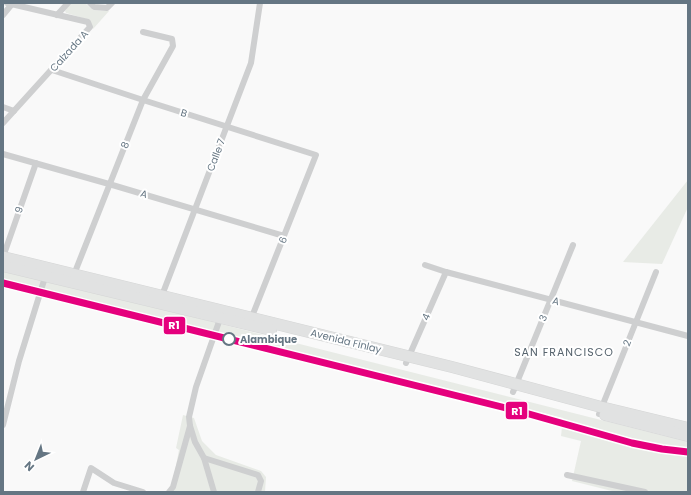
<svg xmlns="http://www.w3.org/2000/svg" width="691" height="495" font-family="Poppins,sans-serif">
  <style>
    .green { fill: #e8ebe6 }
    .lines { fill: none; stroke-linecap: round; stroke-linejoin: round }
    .trunk-casing { stroke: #d5d6d6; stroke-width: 12 }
    .minor { stroke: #cecfd0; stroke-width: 6 }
    .trunk { stroke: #e1e2e2; stroke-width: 11 }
    .rail-1-casing { stroke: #fff; stroke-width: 10 }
    .rail-1 { stroke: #e5007d; stroke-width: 7 }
    .stop-dot { fill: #fff; stroke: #657683; stroke-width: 2 }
    .labels { text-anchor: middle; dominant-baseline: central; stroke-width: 4; stroke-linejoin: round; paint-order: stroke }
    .street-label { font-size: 10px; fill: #657683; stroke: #fff }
    .stop-label { font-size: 10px; font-weight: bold; fill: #657683; stroke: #fff; text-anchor: start }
    .neighbourhood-label { font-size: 11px; letter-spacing: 1px; fill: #57646e; stroke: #fff }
    .line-badge { stroke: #fff; stroke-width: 1.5 }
    .badge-label { font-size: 11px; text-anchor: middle; font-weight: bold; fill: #fff }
  </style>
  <rect width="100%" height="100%" fill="#f9f9f9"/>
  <g class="green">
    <polygon points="71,3 85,3 93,10 109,11 93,29 90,20 66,13 65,11"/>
    <polygon points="688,180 688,207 662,264 623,262"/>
    <polygon points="3,271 181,314 688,442 688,492 616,492 572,481 581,441 561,436 563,418 3,279"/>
    <polygon points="183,415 194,418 202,441 216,455 261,471 266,477 265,492 171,492 179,450 176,448"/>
  </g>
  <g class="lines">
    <defs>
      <g id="trunk">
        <polyline points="3,257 452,367 601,407 688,428"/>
        <polyline points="3,266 271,330"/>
        <polyline points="605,415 688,436"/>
      </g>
    </defs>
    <use href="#trunk" class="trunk-casing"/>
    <g class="minor">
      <polyline points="90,3 94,7 107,8 112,3"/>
      <polyline points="3,15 12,4"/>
      <polyline points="57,15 68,3"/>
      <polyline points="52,70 143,100 316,155 251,319"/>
      <polyline points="3,107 14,111"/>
      <polyline points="3,123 90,27 88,22 7,3"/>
      <polyline points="3,154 109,184 284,236"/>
      <polyline points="3,257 36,163"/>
      <polyline points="425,265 446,272 688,336"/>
      <polyline points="73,277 143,100 173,46 172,39 143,32"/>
      <polyline points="161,298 251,63 260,3"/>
      <polyline points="406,363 446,272"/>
      <polyline points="513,392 573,245"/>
      <polyline points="599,414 656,272"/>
      <polyline points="3,425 19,361 46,274"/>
      <polyline points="204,458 258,475 261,481 258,492"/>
      <polyline points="567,475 645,492"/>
      <polyline points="83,492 91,468 114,483 143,492"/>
      <polyline points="169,492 173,487 190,426"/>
      <polyline points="214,492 204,458 195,442 190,426 189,417 196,387 221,316"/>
    </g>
    <use href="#trunk" class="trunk"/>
    <defs>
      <polyline id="rail-1" points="3,283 522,412 632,443 662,449 688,452"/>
    </defs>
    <use href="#rail-1" class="rail-1-casing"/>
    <use href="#rail-1" class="rail-1"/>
  </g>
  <circle class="stop-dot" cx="229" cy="339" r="6"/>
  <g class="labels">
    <g class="street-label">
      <text transform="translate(69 51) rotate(-48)">Calzada A</text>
      <text transform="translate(184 113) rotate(17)">B</text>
      <text transform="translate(125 145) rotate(-68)">8</text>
      <text transform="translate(216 155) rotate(-69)">Calle 7</text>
      <text transform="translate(144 194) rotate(17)">A</text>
      <text transform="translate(19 210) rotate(-71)">9</text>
      <text transform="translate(283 240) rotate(-68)">6</text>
      <text transform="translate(556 301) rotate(15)">A</text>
      <text transform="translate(426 317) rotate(-67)">4</text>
      <text transform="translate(543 318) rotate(-68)">3</text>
      <text transform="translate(346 341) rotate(14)">Avenida Finlay</text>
      <text transform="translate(627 343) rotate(-68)">2</text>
    </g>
    <g class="stop-label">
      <text x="240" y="339">Alambique</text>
    </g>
    <g class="neighbourhood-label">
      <text x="564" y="352">SAN FRANCISCO</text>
    </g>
  </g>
  <g class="line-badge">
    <rect x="163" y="316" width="23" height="19" rx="4" fill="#e5007d"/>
    <rect x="505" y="401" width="23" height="19" rx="4" fill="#e5007d"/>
  </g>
  <g class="badge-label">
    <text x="174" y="329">R1</text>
    <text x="517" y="415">R1</text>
  </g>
  <rect width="691" height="495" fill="none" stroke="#657683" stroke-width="8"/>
  <g transform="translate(36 459) rotate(223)" stroke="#ffffff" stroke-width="3" paint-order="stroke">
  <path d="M0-3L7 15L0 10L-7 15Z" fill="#657683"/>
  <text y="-6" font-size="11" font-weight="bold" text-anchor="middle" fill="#657683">N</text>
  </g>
</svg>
